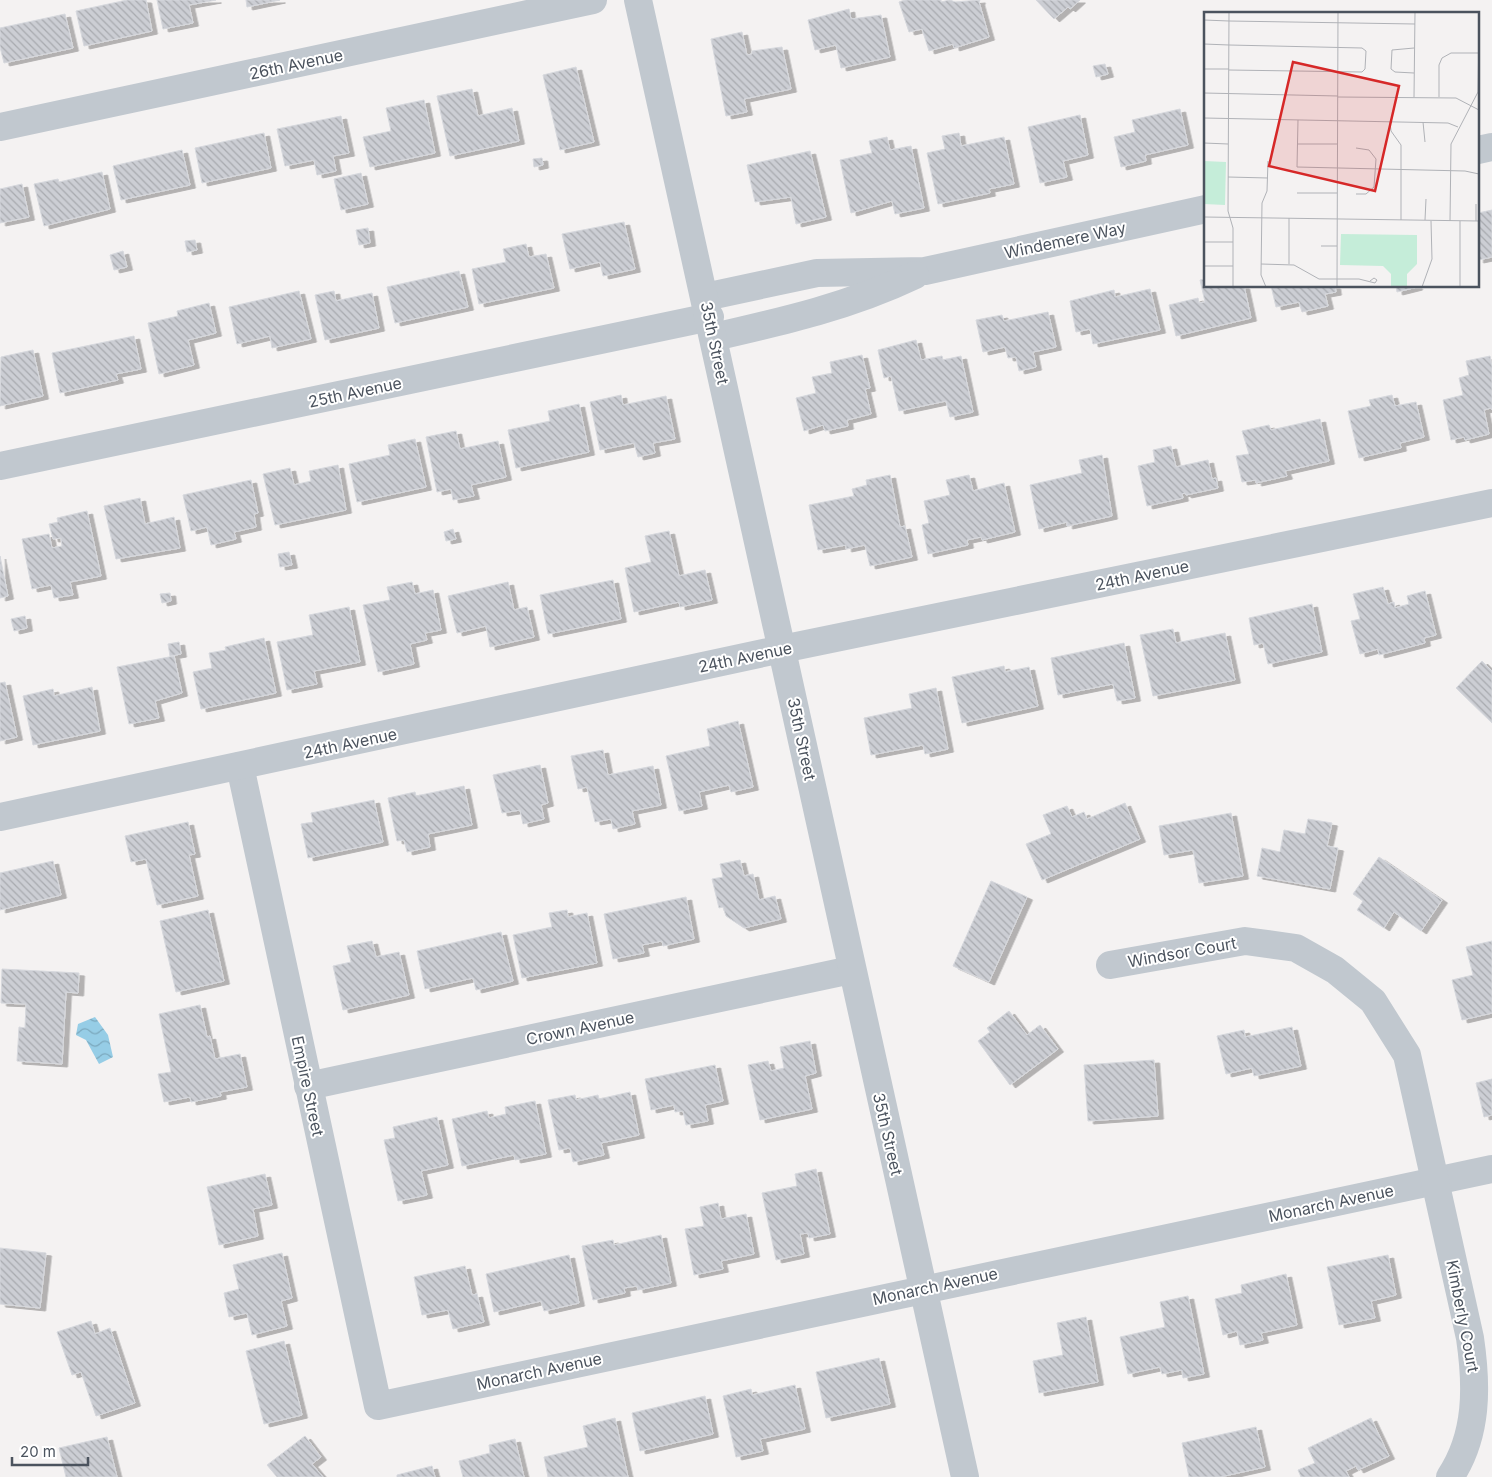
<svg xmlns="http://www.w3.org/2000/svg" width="1492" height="1477" font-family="Inter,sans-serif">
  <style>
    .water { fill: url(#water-waves) }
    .building { fill: url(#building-back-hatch); stroke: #d6d8dd; filter: url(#shadow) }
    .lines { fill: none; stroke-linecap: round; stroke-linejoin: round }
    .minor { stroke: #c1c8cf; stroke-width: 28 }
    .tertiary { stroke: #c1c8cf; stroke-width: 28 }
    .labels { text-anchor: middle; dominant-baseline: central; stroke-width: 4; stroke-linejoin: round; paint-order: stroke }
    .street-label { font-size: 16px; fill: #4b535e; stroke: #fff }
    .inset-road { fill: none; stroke: #b0b2b7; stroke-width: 1 }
    .view { fill: #d62828; fill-opacity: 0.15; stroke: #d62828; stroke-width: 2.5 }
    .inset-edge { fill: none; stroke: #4b535e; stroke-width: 2.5 }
  </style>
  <defs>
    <pattern id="water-waves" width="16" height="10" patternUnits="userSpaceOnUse" patternTransform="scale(1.25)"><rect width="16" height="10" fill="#96cde6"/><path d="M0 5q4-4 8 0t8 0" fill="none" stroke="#7ca9be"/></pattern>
    <pattern id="building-back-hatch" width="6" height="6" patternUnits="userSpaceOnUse" patternTransform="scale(1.25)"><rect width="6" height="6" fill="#ccced4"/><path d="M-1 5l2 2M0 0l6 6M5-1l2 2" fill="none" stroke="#a8aaaf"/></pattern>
    <filter id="shadow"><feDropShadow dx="5.5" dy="3" stdDeviation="0" flood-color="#0004"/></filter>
  </defs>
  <rect width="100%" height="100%" fill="#f4f2f2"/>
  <polygon class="water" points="95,1017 108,1035 113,1057 99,1064 86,1040 76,1035 78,1024"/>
  <g class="building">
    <polygon points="127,0 146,0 152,31 84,46 76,11"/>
    <polygon points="157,0 216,0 189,5 193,23 163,29"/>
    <polygon points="246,0 280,0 247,7"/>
    <polygon points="905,0 941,0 941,2 950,0 955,2 980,0 979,2 989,37 954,48 953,44 929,51 922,29 909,32 899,2"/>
    <polygon points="1036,0 1080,0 1070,9 1068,7 1054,19"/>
    <polygon points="849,9 851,19 881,15 890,57 841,68 836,45 815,50 808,20"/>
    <polygon points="65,14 73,48 4,63 0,47 0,28"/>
    <polygon points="742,32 747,55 752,54 752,51 782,47 791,89 744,99 747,112 726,116 711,39"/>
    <polygon points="1105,64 1108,74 1096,77 1093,66"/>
    <polygon points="576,67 594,142 560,150 543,75"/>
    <polygon points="472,89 478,116 512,108 519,141 450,156 437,96"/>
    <polygon points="424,100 435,153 370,167 363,137 391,131 386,108"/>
    <polygon points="1180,109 1188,145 1145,155 1146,161 1121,167 1114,137 1135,132 1132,120"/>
    <polygon points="1080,115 1088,155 1063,161 1067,177 1040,183 1028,127"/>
    <polygon points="341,116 349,153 333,156 336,171 317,175 314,160 285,166 277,129"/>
    <polygon points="264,133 271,168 202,183 195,148"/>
    <polygon points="959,133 961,146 1004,137 1014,184 989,189 990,193 938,204 927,153 945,149 942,136"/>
    <polygon points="887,137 890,150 911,146 924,208 895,214 892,201 851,213 840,160 872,153 869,141"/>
    <polygon points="182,150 190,185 121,200 113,166"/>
    <polygon points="810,151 826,217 796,224 791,197 755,202 747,165"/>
    <polygon points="542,158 543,165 534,167 533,159"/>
    <polygon points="102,172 110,209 44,226 34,184 58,179 59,182"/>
    <polygon points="361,173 368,204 341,210 334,179"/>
    <polygon points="22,184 29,217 0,223 0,189"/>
    <polygon points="1492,210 1492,257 1478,260 1478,213"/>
    <polygon points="624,222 635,269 603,276 600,262 570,269 562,234"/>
    <polygon points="368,228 370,243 359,245 356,230"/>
    <polygon points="195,240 197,250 187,252 185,241"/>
    <polygon points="526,244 529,257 546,254 554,288 479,304 472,269 506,262 503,249"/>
    <polygon points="123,251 127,267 114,270 110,255"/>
    <polygon points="459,271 468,307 395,323 387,287"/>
    <polygon points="1206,279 1206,286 1244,286 1251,318 1176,336 1169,305 1198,298 1199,303 1205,302 1200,280"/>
    <polygon points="1271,286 1335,286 1336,292 1325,294 1328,306 1302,312 1299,302 1276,307"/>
    <polygon points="1396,286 1417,286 1417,287 1397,292"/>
    <polygon points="1150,289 1160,330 1093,344 1090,329 1076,332 1070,301 1114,290 1115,297"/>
    <polygon points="299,291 311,339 272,348 270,336 237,344 229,307"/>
    <polygon points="334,291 336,301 372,293 379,328 325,340 315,295"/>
    <polygon points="209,303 216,333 188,340 194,365 159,374 148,323 178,316 177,311"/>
    <polygon points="1048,312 1056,347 1033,352 1036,367 1019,371 1016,357 1008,358 1005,347 983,352 976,320 1002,315 1004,321"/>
    <polygon points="134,336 141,369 116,374 118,380 60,393 52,353"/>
    <polygon points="916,340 921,360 942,356 943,360 961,356 973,412 950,417 946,401 899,411 891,376 884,378 878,350"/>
    <polygon points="33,350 43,396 0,406 1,357"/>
    <polygon points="862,355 870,388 865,389 871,414 847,420 848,426 825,431 823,425 804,431 796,398 816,393 812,377 832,373 830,362"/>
    <polygon points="1490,356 1492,366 1492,410 1491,408 1484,410 1489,434 1465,440 1464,437 1451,440 1443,400 1463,395 1459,378 1469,375 1466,361"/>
    <polygon points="621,395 623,405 666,396 675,439 653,443 655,453 638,457 634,443 600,450 590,402"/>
    <polygon points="1392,395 1395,406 1416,402 1424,437 1400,443 1401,448 1359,458 1348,411 1371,406 1369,400"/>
    <polygon points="579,404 589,452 516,468 508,430 550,421 548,411"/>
    <polygon points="1320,419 1329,461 1285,471 1287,476 1256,483 1256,480 1242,482 1236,456 1249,454 1242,431 1269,425 1271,430"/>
    <polygon points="456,431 460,449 498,441 506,477 471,485 474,496 453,500 451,489 437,492 426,437"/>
    <polygon points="415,439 426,487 357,502 349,464 390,455 388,445"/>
    <polygon points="1171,446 1176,467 1208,460 1212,479 1216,478 1218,488 1186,495 1185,493 1182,494 1183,498 1147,506 1138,466 1155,462 1153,450"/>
    <polygon points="1102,455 1112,516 1067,526 1067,522 1039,529 1030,485 1082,473 1079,460"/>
    <polygon points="338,465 346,510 275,525 263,474 290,468 294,485 311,481 309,471"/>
    <polygon points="890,475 900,527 905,526 912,557 870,566 865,545 846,549 846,545 818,550 809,505 854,496 852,489 867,485 866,480"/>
    <polygon points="969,475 973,491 1004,483 1015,532 982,540 981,537 967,540 968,545 928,554 922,525 929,523 924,501 950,495 946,480"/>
    <polygon points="251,480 258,513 254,514 256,527 234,532 236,539 211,545 207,527 191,531 183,495"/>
    <polygon points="140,498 145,524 174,517 180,548 116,559 104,506"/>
    <polygon points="87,511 101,576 70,582 73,595 54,598 51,585 32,589 22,539 49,534 52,548 62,546 61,538 53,539 49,524 58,522 57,518"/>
    <polygon points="453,529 456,539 446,541 444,532"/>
    <polygon points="669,531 679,576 705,570 712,600 680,607 679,602 634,612 625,568 651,562 645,536"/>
    <polygon points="289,552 292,565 280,567 278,554"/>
    <polygon points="0,556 8,596 0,598"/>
    <polygon points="613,580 621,619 548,634 540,595"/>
    <polygon points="412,582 415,594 433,590 441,630 425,633 427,640 410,644 414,664 378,672 363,605 390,600 387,587"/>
    <polygon points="508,582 514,610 527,607 534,637 490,647 486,626 457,633 448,596"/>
    <polygon points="1383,587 1388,604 1394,602 1395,608 1409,604 1407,596 1425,591 1436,635 1424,638 1425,643 1379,655 1378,649 1360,654 1351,621 1360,619 1353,594"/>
    <polygon points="170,593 171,601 162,603 160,594"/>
    <polygon points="1312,604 1322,652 1268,664 1263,643 1254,645 1249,618"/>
    <polygon points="349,607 360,662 314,671 317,684 287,690 277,642 313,635 309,615"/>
    <polygon points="25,616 27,628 14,631 11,619"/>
    <polygon points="1173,629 1176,643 1225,633 1235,680 1153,696 1140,635"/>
    <polygon points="264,638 276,693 201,709 193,672 212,668 209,653 226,650 225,647"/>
    <polygon points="179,642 181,654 170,656 168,644"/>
    <polygon points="1124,643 1135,698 1117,701 1113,684 1058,695 1051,658"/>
    <polygon points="174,656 182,693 155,701 159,718 129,724 117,667"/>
    <polygon points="1482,661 1492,671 1492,723 1456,688"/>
    <polygon points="1004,666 1005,672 1029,667 1038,706 962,723 952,677"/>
    <polygon points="5,682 17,737 0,741 0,683"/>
    <polygon points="92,687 100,731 33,745 23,696 53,689 54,696"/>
    <polygon points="936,688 948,749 925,754 923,745 871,755 864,718 912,708 909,694"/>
    <polygon points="738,721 753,787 731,792 729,785 699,792 702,806 679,811 666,756 710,746 707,729"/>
    <polygon points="603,750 608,775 653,766 661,805 632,811 635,824 613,829 611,819 595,822 587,787 578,789 571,756"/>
    <polygon points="540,765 548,803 541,805 544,819 523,824 520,810 502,813 493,775"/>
    <polygon points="464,786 472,825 428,834 430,847 407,852 404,840 397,841 388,798 415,792 416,796"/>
    <polygon points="374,800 383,842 308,858 301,824 313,822 311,813"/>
    <polygon points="1125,803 1140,839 1042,880 1026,844 1051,834 1043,815 1067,806 1072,817 1084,812 1087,819"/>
    <polygon points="1231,813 1243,876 1199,883 1193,850 1164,855 1159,826"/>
    <polygon points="1308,819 1332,823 1327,846 1338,848 1330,889 1257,876 1262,848 1280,852 1284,830 1305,834"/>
    <polygon points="188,822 195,854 189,855 198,896 157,905 146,859 131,862 125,836"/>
    <polygon points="1379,857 1442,900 1421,931 1394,912 1384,928 1357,910 1363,901 1353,894"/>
    <polygon points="740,860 744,876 753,874 759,900 775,896 781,919 744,928 726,916 723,907 719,908 712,879 723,877 720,864"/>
    <polygon points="53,861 61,895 0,910 0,873"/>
    <polygon points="991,881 1027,897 989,982 953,966"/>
    <polygon points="686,897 694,939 663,946 662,941 642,945 644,953 613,959 604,914"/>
    <polygon points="208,910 224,981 176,992 160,921"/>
    <polygon points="567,910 568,917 587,913 597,963 522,978 513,935 552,927 549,913"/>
    <polygon points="501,932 513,981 476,990 473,978 425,989 417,951"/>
    <polygon points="372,941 376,957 399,952 409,995 343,1010 333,966 351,962 347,946"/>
    <polygon points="1492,941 1492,1013 1462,1020 1452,980 1473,975 1466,947"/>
    <polygon points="2,969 79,973 78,993 66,992 62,1064 17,1061 19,1027 25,1028 26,1004 1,1003"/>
    <polygon points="200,1005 207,1037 210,1036 215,1059 240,1054 247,1087 220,1092 221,1096 191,1102 190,1097 164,1102 158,1074 171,1072 159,1014"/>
    <polygon points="1009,1011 1027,1035 1040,1025 1058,1049 1010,1085 978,1041 990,1032 987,1028"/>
    <polygon points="1292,1027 1301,1066 1254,1076 1252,1068 1226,1074 1217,1036 1244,1030 1245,1037"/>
    <polygon points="810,1041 816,1073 805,1076 812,1109 760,1120 748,1065 768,1061 771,1071 784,1068 780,1047"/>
    <polygon points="1154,1060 1158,1116 1088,1121 1084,1065"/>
    <polygon points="715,1065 723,1101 705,1105 708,1121 686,1125 683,1111 675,1112 674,1105 651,1110 645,1079"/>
    <polygon points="1492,1079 1492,1115 1484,1117 1476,1083"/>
    <polygon points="630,1092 639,1135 601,1143 604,1155 573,1162 570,1148 559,1150 548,1100 575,1095 576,1100 598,1095 599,1099"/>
    <polygon points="535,1101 546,1154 515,1160 514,1155 462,1166 452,1119 487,1111 489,1118 506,1114 505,1107"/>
    <polygon points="437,1117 448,1165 421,1171 427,1195 398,1201 384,1140 395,1138 393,1127"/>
    <polygon points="816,1169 830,1234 809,1238 808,1233 800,1234 804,1254 776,1260 762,1193 797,1186 795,1174"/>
    <polygon points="265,1174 272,1205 253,1209 258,1236 219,1245 207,1187"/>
    <polygon points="718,1203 721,1219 746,1214 754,1254 721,1261 723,1269 694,1275 685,1229 704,1226 700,1207"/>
    <polygon points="661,1235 671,1283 638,1290 637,1286 624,1288 625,1293 593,1300 582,1246 613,1240 614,1245"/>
    <polygon points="0,1248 46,1253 40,1308 0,1304"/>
    <polygon points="282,1253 292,1298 281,1301 287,1326 252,1335 247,1313 229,1317 224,1293 239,1289 233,1265"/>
    <polygon points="569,1255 579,1303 544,1311 541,1301 494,1312 486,1274"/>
    <polygon points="1388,1255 1396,1295 1371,1301 1375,1318 1339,1325 1327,1267"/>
    <polygon points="465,1266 472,1295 477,1294 484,1322 453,1329 448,1310 422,1315 414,1277"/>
    <polygon points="1286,1274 1297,1325 1261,1333 1263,1340 1240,1345 1237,1331 1223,1335 1215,1299 1242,1293 1241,1285"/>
    <polygon points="1188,1296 1204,1374 1183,1378 1182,1370 1162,1374 1160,1367 1128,1374 1120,1337 1165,1327 1160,1302"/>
    <polygon points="1086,1317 1098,1382 1039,1393 1033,1361 1063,1355 1057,1323"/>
    <polygon points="91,1321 95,1334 110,1328 135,1403 96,1416 81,1372 72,1375 57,1332"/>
    <polygon points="284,1341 302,1415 264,1424 246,1351"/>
    <polygon points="879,1358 890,1404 826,1418 816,1372"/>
    <polygon points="795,1385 805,1429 760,1439 763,1451 736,1457 723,1396 751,1389 752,1395"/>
    <polygon points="705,1396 713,1434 640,1451 632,1413"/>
    <polygon points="615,1418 628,1477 548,1477 544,1457 588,1447 583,1426"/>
    <polygon points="1371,1418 1389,1456 1358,1470 1356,1466 1346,1471 1349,1477 1301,1477 1298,1470 1315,1463 1308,1448"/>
    <polygon points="1256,1427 1265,1467 1220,1477 1189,1477 1182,1443"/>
    <polygon points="305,1436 321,1457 312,1464 323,1477 277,1477 267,1465"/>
    <polygon points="107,1437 117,1477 66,1477 59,1448"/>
    <polygon points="515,1439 524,1477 463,1477 459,1461 490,1453 489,1445"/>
    <polygon points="432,1466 435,1477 397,1477 397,1475"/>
  </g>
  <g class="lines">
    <g class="minor">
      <polyline points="0,127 593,0"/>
      <polyline points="1478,150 1492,147"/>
      <polyline points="705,297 817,273 925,271 1206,209"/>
      <path d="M714,337C784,321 850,306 915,275"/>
      <polyline points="0,466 710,317"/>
      <polyline points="240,766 378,1406 1492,1169"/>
      <polyline points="0,817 782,649 1492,503"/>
      <path d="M1110,965L1245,941L1296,948L1335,970L1373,1001L1407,1055L1470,1338C1477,1386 1478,1435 1450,1477"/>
      <polyline points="308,1086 851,970"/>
    </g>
    <polyline class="tertiary" points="638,0 965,1477"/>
  </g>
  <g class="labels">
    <g class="street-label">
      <text transform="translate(296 64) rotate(-12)">26th Avenue</text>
      <text transform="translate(1065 240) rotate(-12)">Windemere Way</text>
      <text transform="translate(715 343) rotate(78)">35th Street</text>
      <text transform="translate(355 392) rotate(-12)">25th Avenue</text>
      <text transform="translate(1142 575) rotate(-12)">24th Avenue</text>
      <text transform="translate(745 657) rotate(-12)">24th Avenue</text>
      <text transform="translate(802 739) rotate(78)">35th Street</text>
      <text transform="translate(350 743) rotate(-12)">24th Avenue</text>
      <text transform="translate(1182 952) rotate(-10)">Windsor Court</text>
      <text transform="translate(580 1028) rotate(-12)">Crown Avenue</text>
      <text transform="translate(308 1086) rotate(78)">Empire Street</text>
      <text transform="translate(888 1134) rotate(77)">35th Street</text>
      <text transform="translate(1331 1203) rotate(-12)">Monarch Avenue</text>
      <text transform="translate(935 1286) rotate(-12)">Monarch Avenue</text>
      <text transform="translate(1463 1316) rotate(79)">Kimberly Court</text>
      <text transform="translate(539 1371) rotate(-12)">Monarch Avenue</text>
    </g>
  </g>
  <g transform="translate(1204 12)">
    <rect width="275" height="275" fill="#f4f2f2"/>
    <path d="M0,149L22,150L21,193L0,192ZM137,222L213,223V252L203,262V275H187V262L179,254L136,253Z" fill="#c5edd9"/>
    <path class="inset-road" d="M25,0L24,199L29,216V275M0,8L25,9M25,9L211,12M0,32L25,33M0,57H25M25,58L158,60L161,57L162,39L158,36L25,33M210,61L191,60L187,57L188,38L210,36M0,81L134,84M134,85L252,86L275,98M210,85L211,0M235,85V53L238,46L247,41H275M0,106L244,111L254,115M94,108L93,155L261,159L275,162M186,110L187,119L197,133V208M219,110L221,130M0,131L24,132M93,132H134M152,136L165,138L172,147L170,175L162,182H152M24,165L64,166M93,181H133M0,205L275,209M221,208L222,187M246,209L247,132L274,80L275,21M272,209V192M0,230H29M117,234H133M57,252L90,253L115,267H155L171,271L173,268L170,266L166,269M85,252V206M0,254H29M62,275L57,263L58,191L63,179L64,149M133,275L134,0M218,275L228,247L227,209M256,275V209"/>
    <path class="view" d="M89,50L195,74L171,179L65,154Z"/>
    <rect width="275" height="275" class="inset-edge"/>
  </g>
  <path d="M12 1457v8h76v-8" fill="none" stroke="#4b535e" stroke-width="2.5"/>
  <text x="20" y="1457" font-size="15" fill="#4b535e" stroke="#ffffff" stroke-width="4" paint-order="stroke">20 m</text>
</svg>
